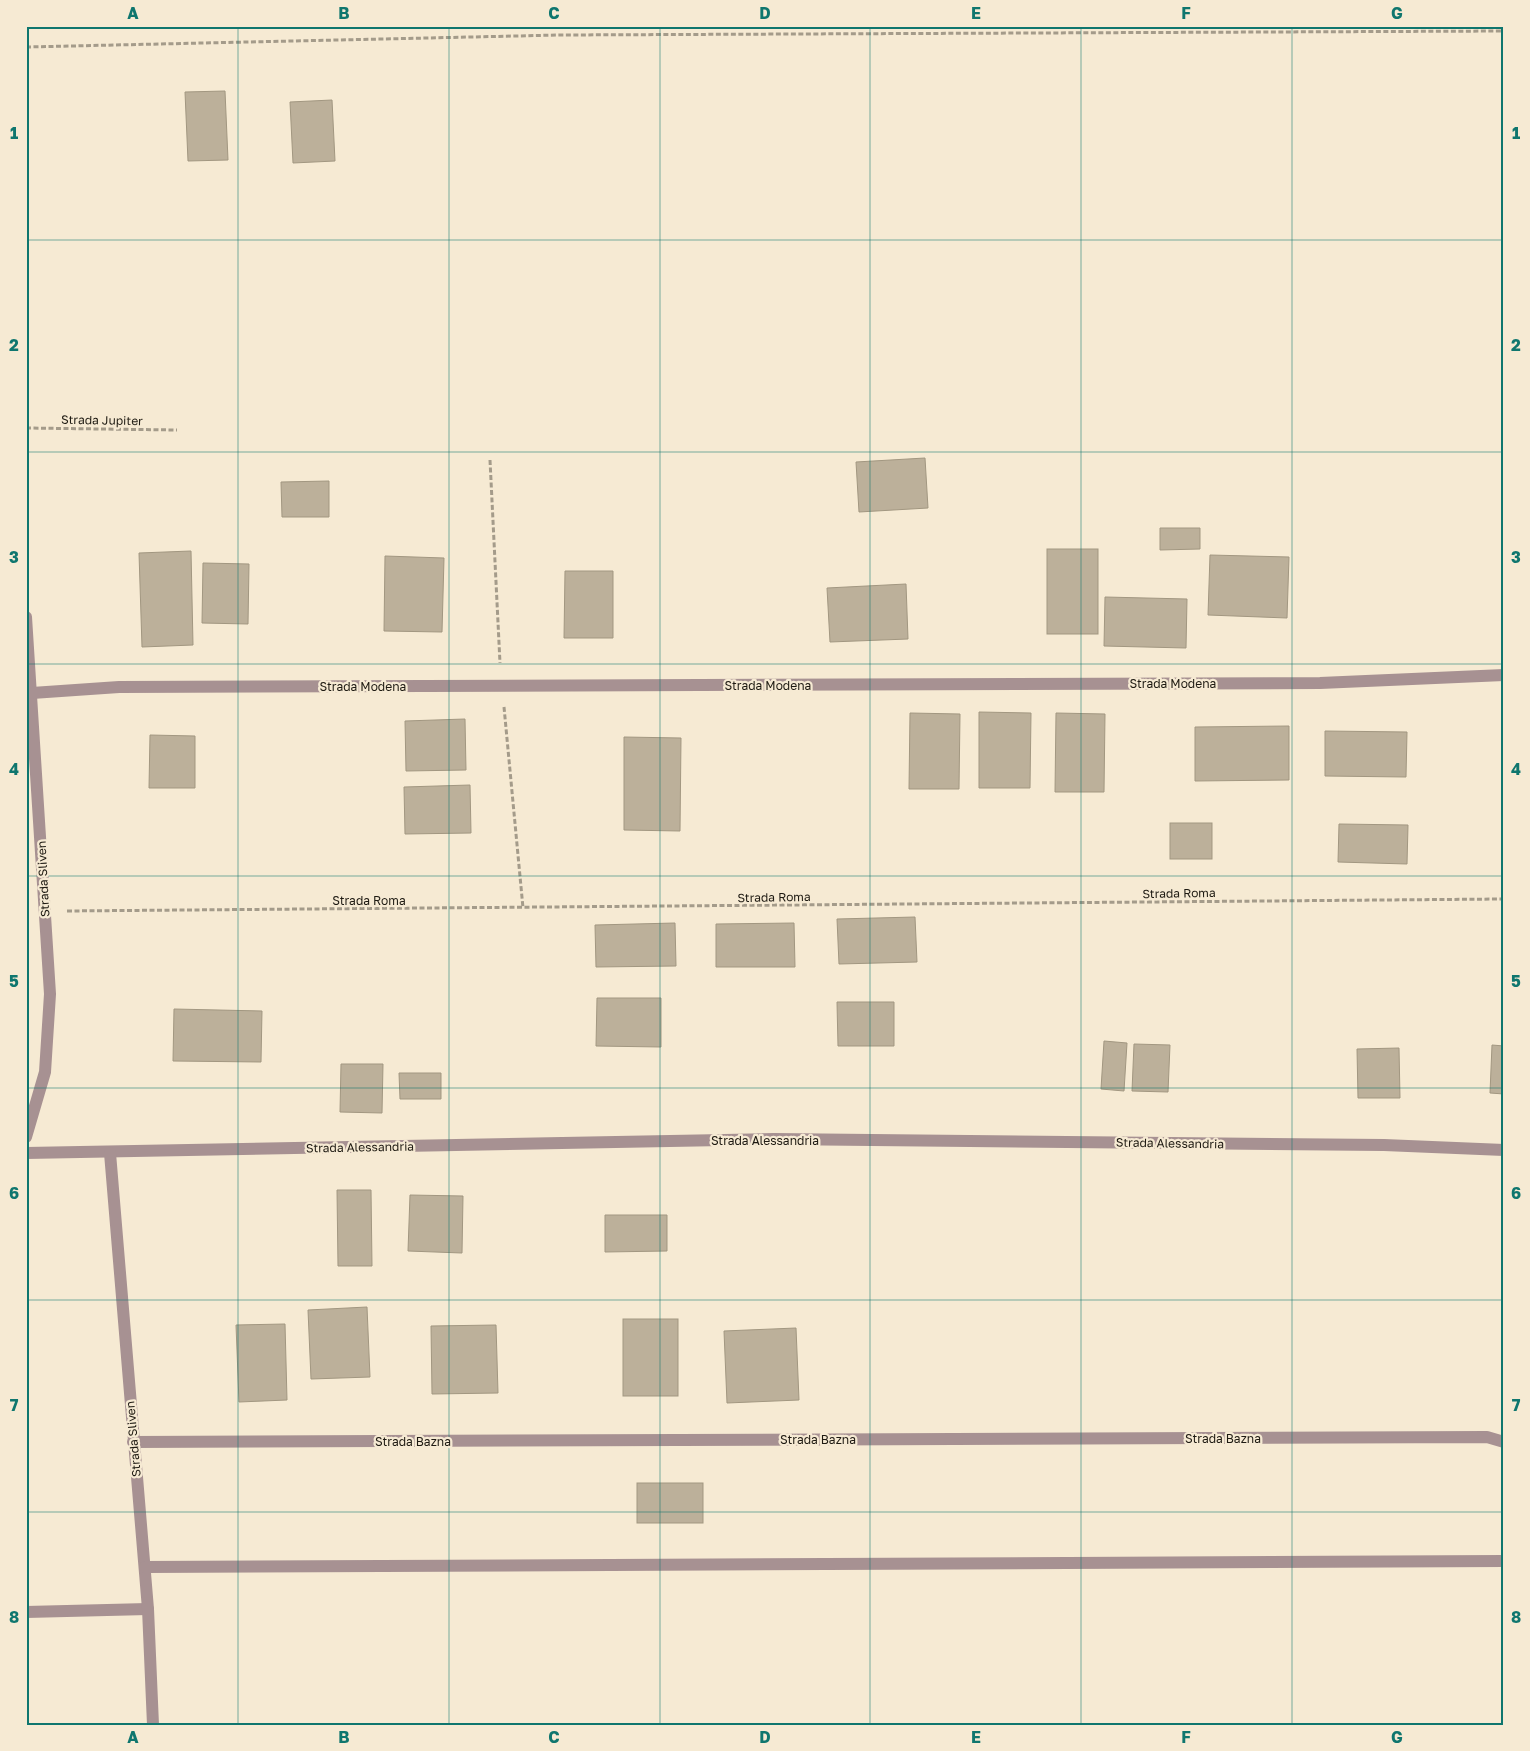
<svg xmlns="http://www.w3.org/2000/svg" width="1530" height="1751" font-family="'Golos Text',sans-serif">
  <style>
    .building { fill: #bcb09a; stroke: #a29781 }
    .lines { fill: none; stroke-linecap: round; stroke-linejoin: round }
    .path { stroke: #a49b8a; stroke-width: 3; stroke-dasharray: 5 2.5; stroke-linecap: butt }
    .lane { stroke: #a79192; stroke-width: 12 }
    .street { stroke: #a79192; stroke-width: 12 }
    .grid { fill: none; stroke: #0f766e; stroke-width: 1; stroke-opacity: 0.55 }
    .labels { text-anchor: middle; dominant-baseline: central; stroke-width: 4.5; stroke-linejoin: round; paint-order: stroke }
    .street-label { font-size: 12px; fill: #1e1a12; stroke: #f6ead3 }
    .neatline { fill: none; stroke: #0f766e; stroke-width: 2 }
    .grid-label { font-size: 16px; text-anchor: middle; font-weight: bold; fill: #0f766e }
  </style>
  <rect width="100%" height="100%" fill="#f6ead3"/>
  <g class="building">
    <polygon points="225,91 228,160 188,161 185,92"/>
    <polygon points="332,100 335,161 293,163 290,102"/>
    <polygon points="925,458 928,508 859,512 856,462"/>
    <polygon points="329,481 329,517 282,517 281,482"/>
    <polygon points="1160,528 1200,528 1200,549 1160,550"/>
    <rect x="1047" y="549" width="51" height="85"/>
    <polygon points="191,551 193,645 142,647 139,553"/>
    <polygon points="1210,555 1289,557 1287,618 1208,615"/>
    <polygon points="385,556 444,558 442,632 384,631"/>
    <polygon points="203,563 249,564 248,624 202,623"/>
    <polygon points="565,571 613,571 613,638 564,638"/>
    <polygon points="906,584 908,639 830,642 827,588"/>
    <polygon points="1105,597 1187,599 1186,648 1104,646"/>
    <polygon points="979,712 1031,713 1030,788 979,788"/>
    <polygon points="910,713 960,714 959,789 909,789"/>
    <polygon points="1056,713 1105,714 1104,792 1055,792"/>
    <polygon points="465,719 466,770 406,771 405,721"/>
    <polygon points="1289,726 1289,780 1195,781 1195,727"/>
    <polygon points="1325,731 1407,732 1406,777 1325,776"/>
    <polygon points="150,735 195,736 195,788 149,788"/>
    <polygon points="624,737 681,738 680,831 624,830"/>
    <polygon points="470,785 471,833 405,834 404,787"/>
    <rect x="1170" y="823" width="42" height="36"/>
    <polygon points="1339,824 1408,825 1407,864 1338,862"/>
    <polygon points="915,917 917,962 839,964 837,919"/>
    <polygon points="675,923 676,966 596,967 595,925"/>
    <polygon points="794,923 795,967 716,967 716,924"/>
    <polygon points="597,998 661,998 661,1047 596,1046"/>
    <polygon points="837,1002 894,1002 894,1046 838,1046"/>
    <polygon points="174,1009 262,1011 261,1062 173,1061"/>
    <polygon points="1104,1041 1127,1043 1124,1091 1101,1089"/>
    <polygon points="1134,1044 1170,1045 1168,1092 1132,1091"/>
    <polygon points="1492,1045 1504,1046 1504,1094 1490,1093"/>
    <polygon points="1399,1048 1400,1098 1358,1098 1357,1049"/>
    <polygon points="341,1064 383,1064 382,1113 340,1112"/>
    <polygon points="399,1073 441,1073 441,1099 400,1099"/>
    <polygon points="337,1190 371,1190 372,1266 338,1266"/>
    <polygon points="410,1195 463,1196 462,1253 408,1251"/>
    <polygon points="605,1215 667,1215 667,1251 605,1252"/>
    <polygon points="367,1307 370,1377 311,1379 308,1310"/>
    <rect x="623" y="1319" width="55" height="77"/>
    <polygon points="285,1324 287,1400 239,1402 236,1325"/>
    <polygon points="496,1325 498,1393 432,1394 431,1326"/>
    <polygon points="796,1328 799,1400 727,1403 724,1331"/>
    <rect x="637" y="1483" width="66" height="40"/>
  </g>
  <g class="lines">
    <g class="path">
      <polyline points="26,47 560,35 1504,31"/>
      <polyline points="26,428 177,430"/>
      <polyline points="490,460 500,663"/>
      <polyline points="504,707 523,908"/>
      <polyline points="67,911 1504,899"/>
    </g>
    <polyline class="lane" points="26,1612 148,1609"/>
    <g class="street">
      <polyline points="26,617 50,994 45,1072 26,1137"/>
      <polyline points="32,693 119,687 1320,683 1504,675"/>
      <polyline points="26,1153 774,1139 1384,1145 1504,1150"/>
      <polyline points="110,1153 148,1609 153,1725"/>
      <polyline points="133,1442 1487,1437 1504,1442"/>
      <polyline points="145,1567 1504,1561"/>
    </g>
  </g>
  <path class="grid" d="M238,26V1725M449,26V1725M660,26V1725M870,26V1725M1081,26V1725M1292,26V1725M26,240H1504M26,452H1504M26,664H1504M26,876H1504M26,1088H1504M26,1300H1504M26,1512H1504"/>
  <g class="labels">
    <g class="street-label">
      <text transform="translate(102 420) rotate(1)">Strada Jupiter</text>
      <text x="1173" y="683">Strada Modena</text>
      <text x="768" y="685">Strada Modena</text>
      <text x="363" y="686">Strada Modena</text>
      <text transform="translate(43 879) rotate(-93)">Strada Sliven</text>
      <text transform="translate(1179 893) rotate(-1)">Strada Roma</text>
      <text transform="translate(774 897) rotate(-1)">Strada Roma</text>
      <text x="369" y="900">Strada Roma</text>
      <text x="765" y="1140">Strada Alessandria</text>
      <text transform="translate(1170 1143) rotate(1)">Strada Alessandria</text>
      <text transform="translate(360 1147) rotate(-1)">Strada Alessandria</text>
      <text x="1223" y="1438">Strada Bazna</text>
      <text transform="translate(133 1439) rotate(-95)">Strada Sliven</text>
      <text x="818" y="1439">Strada Bazna</text>
      <text x="413" y="1441">Strada Bazna</text>
    </g>
  </g>
  <rect width="1530" height="1751" fill="none" stroke="#f6ead3" stroke-width="55"/>
  <rect x="28" y="28" width="1474" height="1696" class="neatline"/>
  <g class="grid-label">
    <text x="133" y="19">A</text>
    <text x="344" y="19">B</text>
    <text x="554" y="19">C</text>
    <text x="765" y="19">D</text>
    <text x="976" y="19">E</text>
    <text x="1186" y="19">F</text>
    <text x="1397" y="19">G</text>
    <text x="14" y="139">1</text>
    <text x="1516" y="139">1</text>
    <text x="14" y="351">2</text>
    <text x="1516" y="351">2</text>
    <text x="14" y="563">3</text>
    <text x="1516" y="563">3</text>
    <text x="14" y="775">4</text>
    <text x="1516" y="775">4</text>
    <text x="14" y="987">5</text>
    <text x="1516" y="987">5</text>
    <text x="14" y="1199">6</text>
    <text x="1516" y="1199">6</text>
    <text x="14" y="1411">7</text>
    <text x="1516" y="1411">7</text>
    <text x="14" y="1623">8</text>
    <text x="1516" y="1623">8</text>
    <text x="133" y="1743">A</text>
    <text x="344" y="1743">B</text>
    <text x="554" y="1743">C</text>
    <text x="765" y="1743">D</text>
    <text x="976" y="1743">E</text>
    <text x="1186" y="1743">F</text>
    <text x="1397" y="1743">G</text>
  </g>
</svg>
